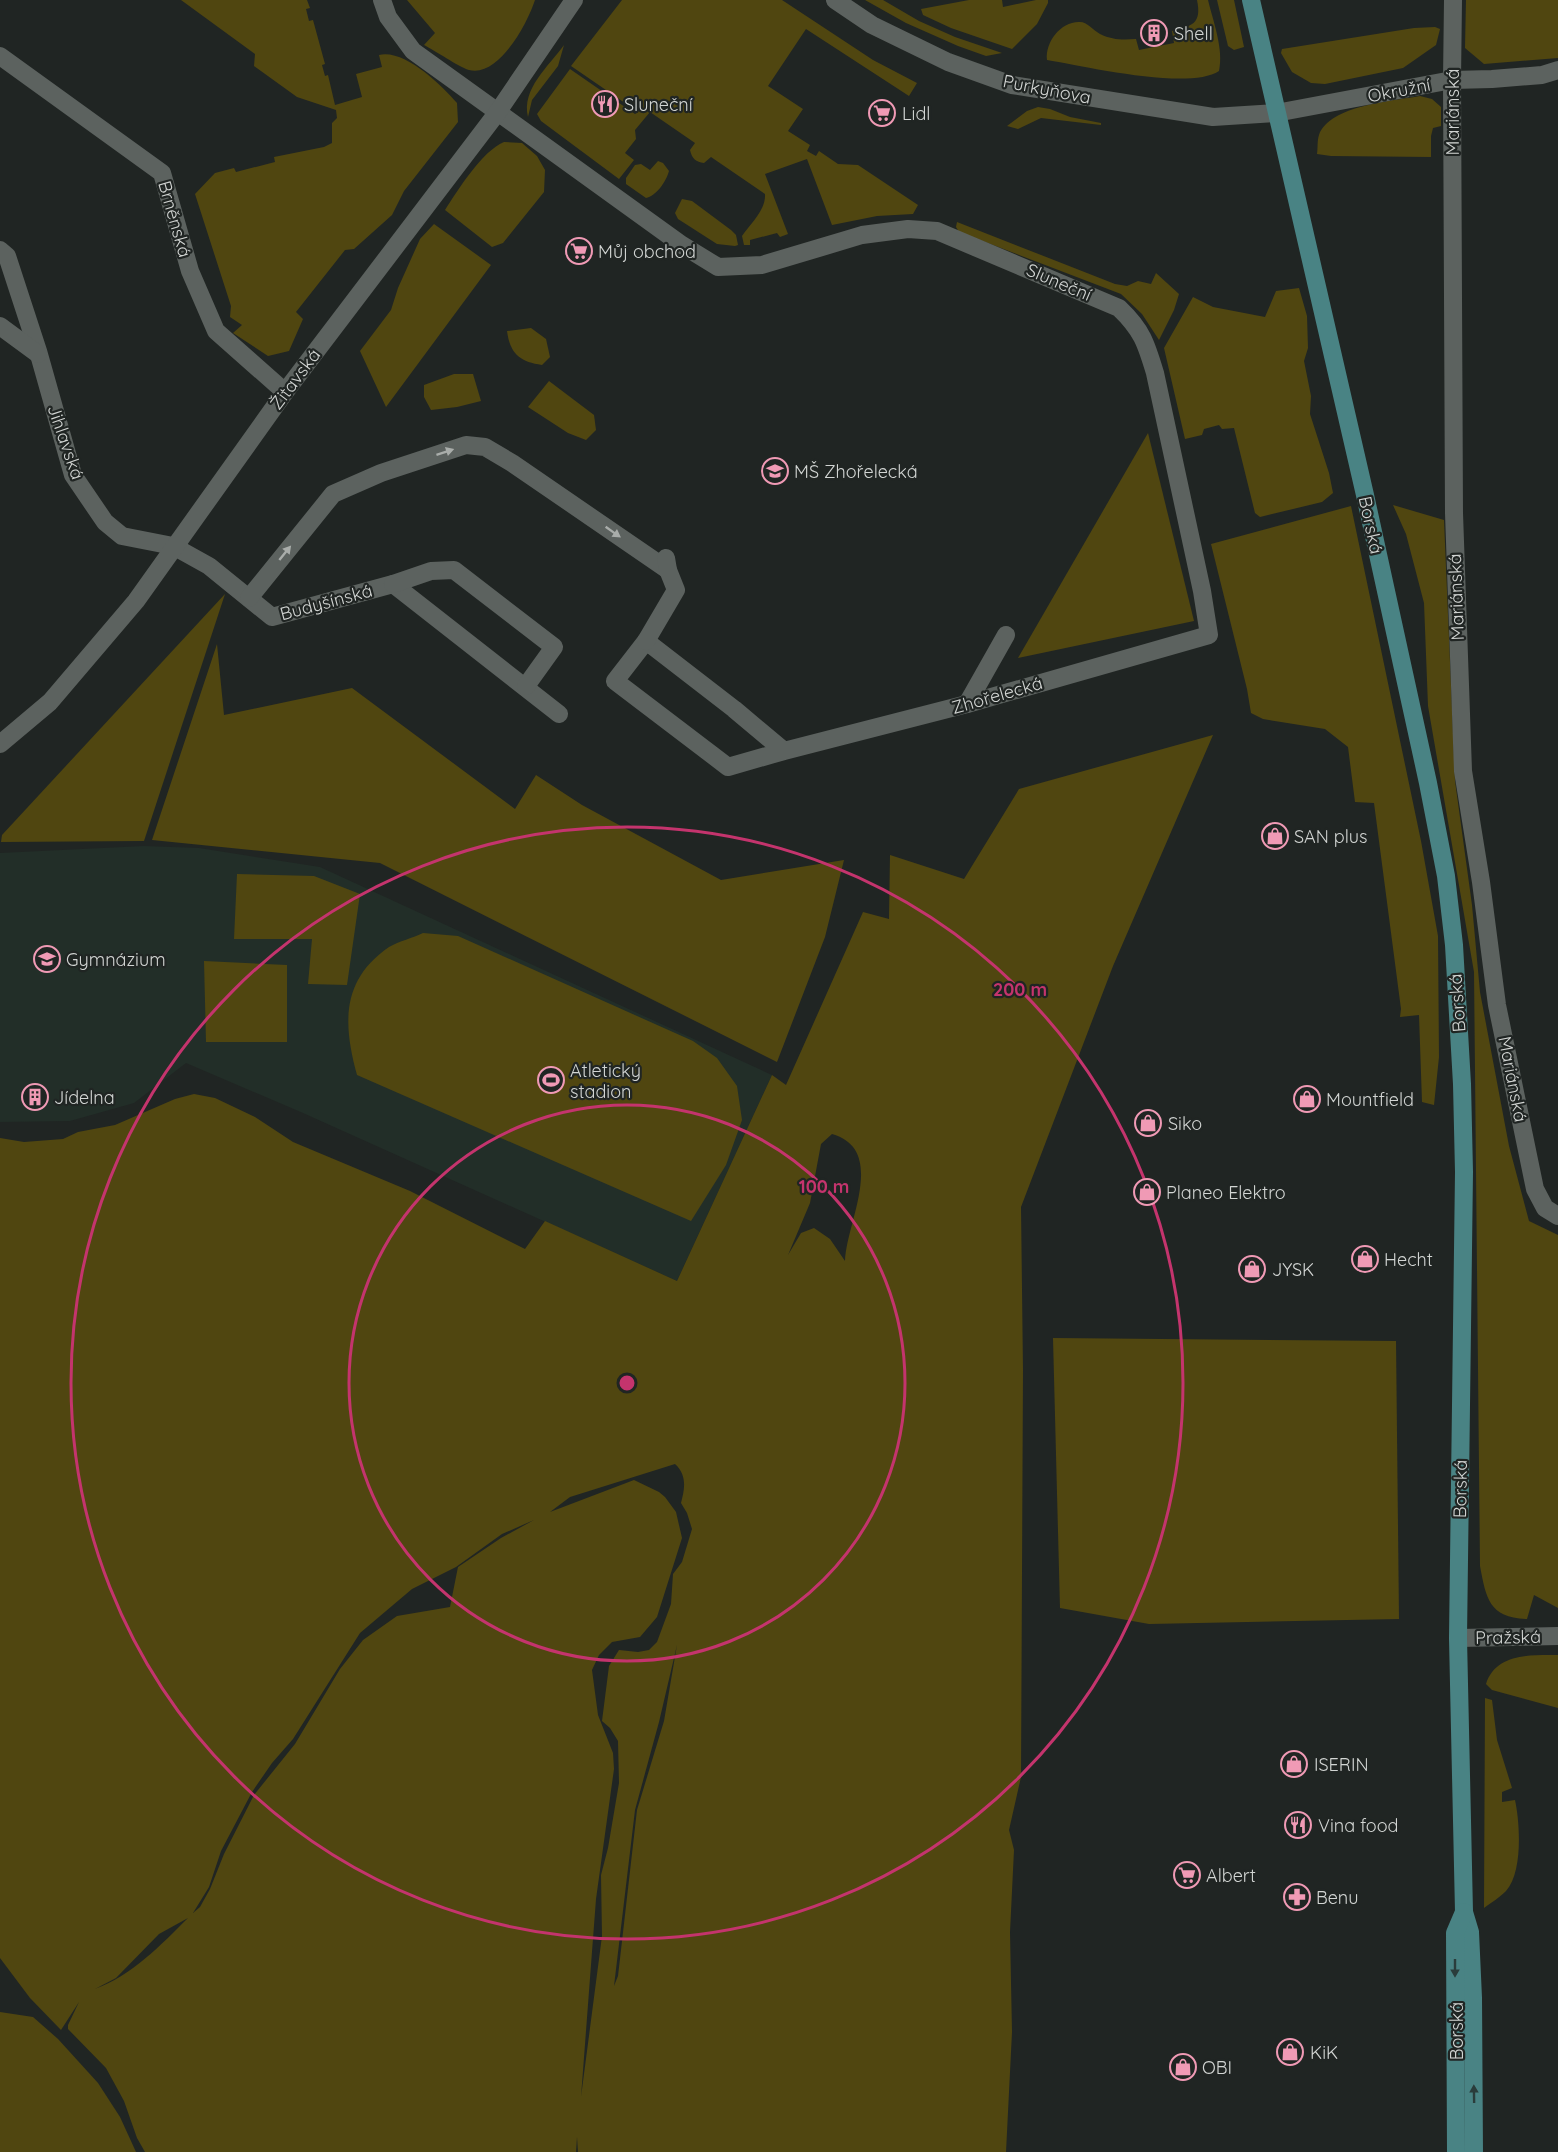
<svg xmlns="http://www.w3.org/2000/svg" width="1558" height="2152" font-family="Quicksand,sans-serif">
  <style>
    .built { fill: #222e28 }
    .green { fill: #504610; fill-rule: evenodd }
    .lines { fill: none; stroke-linecap: round; stroke-linejoin: round }
    .street { stroke: #5c625f; stroke-width: 18 }
    .primary { stroke: #498384; stroke-width: 18 }
    .oneway { fill: #a9adaa }
    .oneway2 { fill: #2a3c3b }
    .ring { fill: none; stroke: #c4346d; stroke-width: 3 }
    .labels { text-anchor: middle; dominant-baseline: central; stroke-width: 4.5; stroke-linejoin: round; paint-order: stroke }
    .poi-label { font-size: 18px; fill: #d2d5d3; stroke: #202523; text-anchor: start }
    .street-label { font-size: 18px; fill: #d2d5d3; stroke: #202523 }
    .centre { fill: #c4346d; stroke: #202523; stroke-width: 3 }
    .ring-label { font-size: 18px; text-anchor: middle; font-weight: bold; fill: #c4346d; stroke: #202523; stroke-width: 4.5; stroke-linejoin: round; paint-order: stroke }
  </style>
  <rect width="100%" height="100%" fill="#202523"/>
  <polygon class="built" points="144,846 199,848 320,867 772,1075 677,1281 303,1113 186,1063 134,1103 70,1121 0,1122 0,853"/>
  <g class="green">
    <path d="M181,0H307L310,8L306,9L309,21L313,20L325,64L322,65L325,76L328,75L335,105L362,97L356,74L382,67L379,55C405,49 441,85 457,103L458,122L404,191L392,215L354,249L345,250L296,312L303,319L289,351L268,356L233,333L242,325L230,317L231,306L195,194L215,173L234,168L236,172L275,162L274,157L324,147L332,143V123L337,118L336,110L297,97L254,66L255,54Z"/>
    <path d="M407,0H535C528,22 499,78 469,70C457,66 436,51 424,45L435,33Z"/>
    <path d="M622,0H782L873,60L917,83L909,96L806,29L768,86L803,109L788,131L810,145L807,151L816,156L819,151L838,164L858,165L918,205L913,214L877,216L832,225L807,159L765,174L788,234L780,237L777,233L750,240V245H744L742,236C751,223 766,210 765,194L711,157L704,163C696,162 692,159 690,150L695,143L650,112L635,130L636,139L625,153L634,160L619,179L541,121L537,114L570,69L635,114L638,112L571,66Z"/>
    <polygon points="865,0 883,0 919,21 955,37 1002,53 986,56 958,46 906,23"/>
    <polygon points="969,0 1002,0 1003,7 1036,0 1048,0 1048,3 1037,24 1012,49 951,28 923,15 921,9"/>
    <path d="M1197,0H1208C1213,21 1224,49 1219,71C1189,91 1084,66 1047,60C1045,42 1061,21 1080,22C1087,22 1093,30 1100,34C1112,40 1123,40 1136,39L1139,50L1174,43L1172,31C1192,26 1202,24 1197,0Z"/>
    <polygon points="1217,0 1234,0 1244,47 1234,50 1228,46"/>
    <polygon points="1466,0 1558,0 1558,58 1484,64 1465,48"/>
    <polygon points="1435,27 1440,29 1436,45 1403,68 1325,84 1311,83 1292,72 1281,53 1282,49 1414,28"/>
    <path d="M564,45L558,66L532,100L528,117C521,89 549,66 564,45Z"/>
    <path d="M1420,96L1432,99L1441,107V126L1433,128L1431,136V157L1331,156L1317,154C1318,148 1317,141 1319,135C1330,105 1393,101 1420,96Z"/>
    <polygon points="1038,107 1050,109 1070,117 1101,123 1101,125 1041,118 1018,129 1007,126 1027,111"/>
    <path d="M504,142L522,143L537,156L545,170L544,192L503,243L492,247L445,210C458,190 482,151 504,142Z"/>
    <path d="M658,161L663,163L669,171C666,182 656,196 646,198L626,184V178L635,165L641,164L650,170Z"/>
    <polygon points="682,199 692,201 731,230 736,235 738,245 735,246 717,244 678,219 675,213"/>
    <polygon points="957,222 1115,284 1127,286 1138,281 1151,284 1156,273 1179,294 1174,310 1159,340 1142,314 1121,294 959,232 956,227"/>
    <polygon points="434,224 491,265 386,407 360,351 391,310 398,288 420,239"/>
    <polygon points="1299,288 1307,316 1308,348 1304,361 1311,396 1310,414 1329,473 1333,493 1322,502 1260,517 1255,513 1234,428 1222,429 1219,425 1204,429 1202,435 1185,439 1164,348 1193,297 1213,307 1265,317 1276,291"/>
    <path d="M531,328L546,339L550,357L542,365C519,362 510,353 507,331Z"/>
    <polygon points="454,374 473,374 481,401 457,407 431,410 424,397 424,385"/>
    <polygon points="549,381 594,415 596,430 586,440 568,433 528,407"/>
    <polygon points="1148,433 1194,621 1018,658"/>
    <path d="M1393,505L1444,520L1455,781L1472,905L1480,992L1509,1146L1529,1221L1558,1235V1608L1534,1595L1527,1619C1489,1618 1486,1598 1480,1566L1474,972L1428,706L1424,603L1406,534Z"/>
    <polygon points="1351,506 1421,841 1438,936 1439,1057 1434,1105 1422,1102 1419,1015 1400,1017 1401,1009 1374,803 1355,802 1348,747 1325,729 1263,719 1251,713 1247,689 1211,544"/>
    <polygon points="225,594 144,841 1,842 2,835"/>
    <polygon points="217,644 224,715 352,688 515,809 536,775 582,805 721,880 844,860 825,937 777,1062 380,863 152,840"/>
    <path d="M1213,735L1113,966L1021,1207L1023,1370L1021,1777L1009,1830L1014,1850L1010,1932L1012,2032L1006,2152H578L577,2137L576,2152H145L137,2138L124,2101L106,2068L68,2029V2025L79,2002L61,2030L30,1998L0,1958V1138L24,1142L63,1139L78,1132L115,1125L175,1099L194,1094L215,1098L255,1117L293,1142L410,1191L525,1249L545,1221L677,1281L772,1075L786,1085L863,912L889,919L890,855L964,879L1019,789ZM832,1134C888,1150 846,1223 845,1261L830,1239L814,1228L801,1233L788,1255L810,1203L821,1144ZM675,1464C687,1475 685,1488 681,1503L687,1513L692,1529L682,1562L673,1574L671,1604L657,1642L649,1650L638,1652L619,1650L609,1666L602,1721L610,1728L618,1741L619,1783L608,1848L601,1875L602,1936L581,2097L596,1899L614,1769L613,1753L598,1715L592,1670L599,1655L612,1642L640,1637L657,1617L682,1538L676,1512L665,1497L659,1492L634,1480L550,1512L570,1497ZM534,1520L501,1538L458,1567L450,1607L397,1616L363,1640L340,1669L295,1744L254,1795L224,1854L210,1889L200,1907L193,1913L209,1887L221,1851L252,1792L272,1763L293,1739L360,1633L412,1589L456,1567L502,1534ZM677,1645L664,1721L637,1810L618,1976L614,1986L635,1810L659,1722ZM188,1918C161,1945 131,1976 95,1989L116,1978L159,1934Z"/>
    <polygon points="237,874 314,876 360,894 347,985 308,984 312,939 234,939"/>
    <path d="M423,933L458,936L693,1041L717,1058L737,1086L742,1120L726,1165L691,1221L357,1075C343,1024 341,980 389,947C399,941 413,938 423,933Z"/>
    <polygon points="204,961 287,965 287,1042 206,1042"/>
    <polygon points="1053,1338 1396,1341 1399,1619 1149,1624 1060,1608"/>
    <path d="M1558,1655V1708L1492,1690L1486,1684C1496,1653 1531,1655 1558,1655Z"/>
    <path d="M1485,1698L1492,1700L1497,1740L1512,1788L1502,1792V1802L1515,1800C1520,1823 1523,1872 1506,1891C1500,1897 1491,1903 1484,1908Z"/>
    <polygon points="0,2012 33,2017 58,2039 98,2083 120,2117 136,2152 0,2152"/>
  </g>
  <g class="lines">
    <g class="street">
      <path d="M382,0L388,17L413,51L682,245L718,267L762,265L862,235L908,229L937,231L1119,308C1142,330 1146,343 1155,373L1202,591L1209,635L967,704L784,751L734,709L646,641L615,681L728,767L784,751"/>
      <polyline points="835,0 872,25 948,62 1012,85 1213,117 1276,113 1452,80 1492,79 1542,75 1558,70"/>
      <polyline points="1453,0 1452,80 1454,513 1463,771 1481,882 1497,1005 1535,1189 1545,1208 1558,1216"/>
      <polyline points="0,56 162,173 190,271 216,331 285,392"/>
      <polyline points="0,250 7,256 38,351 73,475 105,522 122,536 173,546 209,566 272,617 393,584 559,714"/>
      <polyline points="0,326 38,354"/>
      <polyline points="393,584 431,571 454,570 554,647 526,686"/>
      <polyline points="249,598 333,494 381,473 466,445 485,447 512,463 668,570"/>
      <polyline points="646,641 676,590 668,570 666,558"/>
      <polyline points="967,704 1006,635"/>
      <polyline points="0,744 50,702 136,601 285,392 497,113 574,0"/>
      <polyline points="1458,1638 1558,1636"/>
    </g>
    <g class="primary">
      <polyline points="1251,0 1365,495 1428,783 1446,876 1454,945 1462,1084 1464,1172 1458,1638 1464,1912 1470,1932 1473,1998 1474,2152"/>
      <polyline points="1456,2152 1455,1933 1464,1912"/>
    </g>
  </g>
  <defs><path id="oneway-solid" d="M-6-.8H1V-3.2L6.5 0L1 3.2V.8H-6Z" transform="scale(1.5)"/></defs>
  <g class="oneway">
    <use href="#oneway-solid" transform="translate(445 452) rotate(-18)"/>
    <use href="#oneway-solid" transform="translate(613 532) rotate(35)"/>
    <use href="#oneway-solid" transform="translate(285 553) rotate(-51)"/>
  </g>
  <g class="oneway2">
    <use href="#oneway-solid" transform="translate(1455 1968) rotate(90)"/>
    <use href="#oneway-solid" transform="translate(1474 2094) rotate(-91)"/>
  </g>
  <g class="ring">
    <circle cx="627" cy="1383" r="278"/>
    <circle cx="627" cy="1383" r="556"/>
  </g>
  <defs>
    <symbol id="building-ring" viewBox="-11 -11 22 22"><circle r="9.5" fill="#202523" stroke="#f09ab5" stroke-width="1.5"/><path d="M-4-6H4V6H1V3H-1V6H-4ZM-2.5-4.3h1.7v1.8h-1.7ZM.8-4.3h1.7v1.8H.8ZM-2.5-1h1.7V.8h-1.7ZM.8-1h1.7V.8H.8Z" fill="#f09ab5"/></symbol>
    <symbol id="restaurant-ring" viewBox="-11 -11 22 22"><circle r="9.5" fill="#202523" stroke="#f09ab5" stroke-width="1.5"/><path d="M-5-6h1v4h1v-4h1v4h1v-4h1v5L-1.5 .5V6h-2V.5L-5-1ZM5-6V6H3V1.5H1.5Q1.5-4 5-6Z" fill="#f09ab5"/></symbol>
    <symbol id="supermarket-ring" viewBox="-11 -11 22 22"><circle r="9.5" fill="#202523" stroke="#f09ab5" stroke-width="1.5"/><path d="M-6-5.5h2.5l.6 2H6L4.5 2H-2.5L-4.4-4H-6ZM-1.5 3.2a1.3 1.3 0 1 0 .1 0ZM3 3.2a1.3 1.3 0 1 0 .1 0Z" fill="#f09ab5"/></symbol>
    <symbol id="school-ring" viewBox="-11 -11 22 22"><circle r="9.5" fill="#202523" stroke="#f09ab5" stroke-width="1.5"/><path d="M0-5L7-2L0 1L-7-2ZM-4 1L0 2.5L4 1V4Q0 6-4 4Z" fill="#f09ab5"/></symbol>
    <symbol id="shop-ring" viewBox="-11 -11 22 22"><circle r="9.5" fill="#202523" stroke="#f09ab5" stroke-width="1.5"/><path d="M-5-2.5h2.3a2.7 3.5 0 0 1 5.4 0H5L5.5 6h-11ZM-1.5-2.5h3a1.5 2.3 0 0 0-3 0Z" fill="#f09ab5"/></symbol>
    <symbol id="university-ring" viewBox="-11 -11 22 22"><circle r="9.5" fill="#202523" stroke="#f09ab5" stroke-width="1.5"/><path d="M0-5L7-2L0 1L-7-2ZM-4 1L0 2.5L4 1V4Q0 6-4 4Z" fill="#f09ab5"/></symbol>
    <symbol id="stadium-ring" viewBox="-11 -11 22 22"><circle r="9.5" fill="#202523" stroke="#f09ab5" stroke-width="1.5"/><path d="M0-5a6.5 5 0 1 0 0 10a6.5 5 0 1 0 0-10ZM-3.5-1.8h7v3.6h-7Z" fill="#f09ab5"/></symbol>
    <symbol id="pharmacy-ring" viewBox="-11 -11 22 22"><circle r="9.5" fill="#202523" stroke="#f09ab5" stroke-width="1.5"/><path d="M-2-6h4v4h4v4h-4v4h-4v-4h-4v-4h4Z" fill="#f09ab5"/></symbol>
  </defs>
  <g fill-rule="evenodd">
    <use href="#building-ring" x="1139" y="18" width="30" height="30"/>
    <use href="#restaurant-ring" x="590" y="89" width="30" height="30"/>
    <use href="#supermarket-ring" x="867" y="98" width="30" height="30"/>
    <use href="#supermarket-ring" x="564" y="236" width="30" height="30"/>
    <use href="#school-ring" x="760" y="456" width="30" height="30"/>
    <use href="#shop-ring" x="1260" y="821" width="30" height="30"/>
    <use href="#university-ring" x="32" y="944" width="30" height="30"/>
    <use href="#stadium-ring" x="536" y="1065" width="30" height="30"/>
    <use href="#building-ring" x="20" y="1082" width="30" height="30"/>
    <use href="#shop-ring" x="1292" y="1084" width="30" height="30"/>
    <use href="#shop-ring" x="1133" y="1108" width="30" height="30"/>
    <use href="#shop-ring" x="1132" y="1177" width="30" height="30"/>
    <use href="#shop-ring" x="1350" y="1244" width="30" height="30"/>
    <use href="#shop-ring" x="1237" y="1254" width="30" height="30"/>
    <use href="#shop-ring" x="1279" y="1749" width="30" height="30"/>
    <use href="#restaurant-ring" x="1283" y="1810" width="30" height="30"/>
    <use href="#supermarket-ring" x="1172" y="1860" width="30" height="30"/>
    <use href="#pharmacy-ring" x="1282" y="1882" width="30" height="30"/>
    <use href="#shop-ring" x="1275" y="2037" width="30" height="30"/>
    <use href="#shop-ring" x="1168" y="2052" width="30" height="30"/>
  </g>
  <g class="labels">
    <g class="poi-label">
      <text x="1174" y="33">Shell</text>
      <text x="624" y="104">Sluneční</text>
      <text x="902" y="113">Lidl</text>
      <text x="598" y="251">Můj obchod</text>
      <text x="794" y="471">MŠ Zhořelecká</text>
      <text x="1294" y="836">SAN plus</text>
      <text x="66" y="959">Gymnázium</text>
      <text x="570" y="1070">Atletický<tspan x="570" dy="21">stadion</tspan></text>
      <text x="54" y="1097">Jídelna</text>
      <text x="1326" y="1099">Mountfield</text>
      <text x="1168" y="1123">Siko</text>
      <text x="1166" y="1192">Planeo Elektro</text>
      <text x="1384" y="1259">Hecht</text>
      <text x="1272" y="1269">JYSK</text>
      <text x="1314" y="1764">ISERIN</text>
      <text x="1318" y="1825">Vina food</text>
      <text x="1206" y="1875">Albert</text>
      <text x="1316" y="1897">Benu</text>
      <text x="1310" y="2052">KiK</text>
      <text x="1202" y="2067">OBI</text>
    </g>
    <g class="street-label">
      <text transform="translate(1047 89) rotate(11)">Purkyňova</text>
      <text transform="translate(1399 90) rotate(-11)">Okružní</text>
      <text transform="translate(1452 112) rotate(-90)">Mariánská</text>
      <text transform="translate(175 219) rotate(74)">Brněnská</text>
      <text transform="translate(1059 282) rotate(23)">Sluneční</text>
      <text transform="translate(295 379) rotate(-53)">Žitavská</text>
      <text transform="translate(66 442) rotate(71)">Jihlavská</text>
      <text transform="translate(1371 525) rotate(78)">Borská</text>
      <text transform="translate(1456 597) rotate(-92)">Mariánská</text>
      <text transform="translate(326 602) rotate(-15)">Budyšínská</text>
      <text transform="translate(997 695) rotate(-16)">Zhořelecká</text>
      <text transform="translate(1457 1003) rotate(-94)">Borská</text>
      <text transform="translate(1513 1079) rotate(79)">Mariánská</text>
      <text transform="translate(1460 1489) rotate(-89)">Borská</text>
      <text transform="translate(1508 1637) rotate(-1)">Pražská</text>
      <text transform="translate(1456 2031) rotate(-90)">Borská</text>
    </g>
  </g>
  <circle cx="627" cy="1383" r="9" class="centre"/>
  <g class="ring-label">
    <text x="1020" y="996">200 m</text>
    <text x="824" y="1193">100 m</text>
  </g>
</svg>
